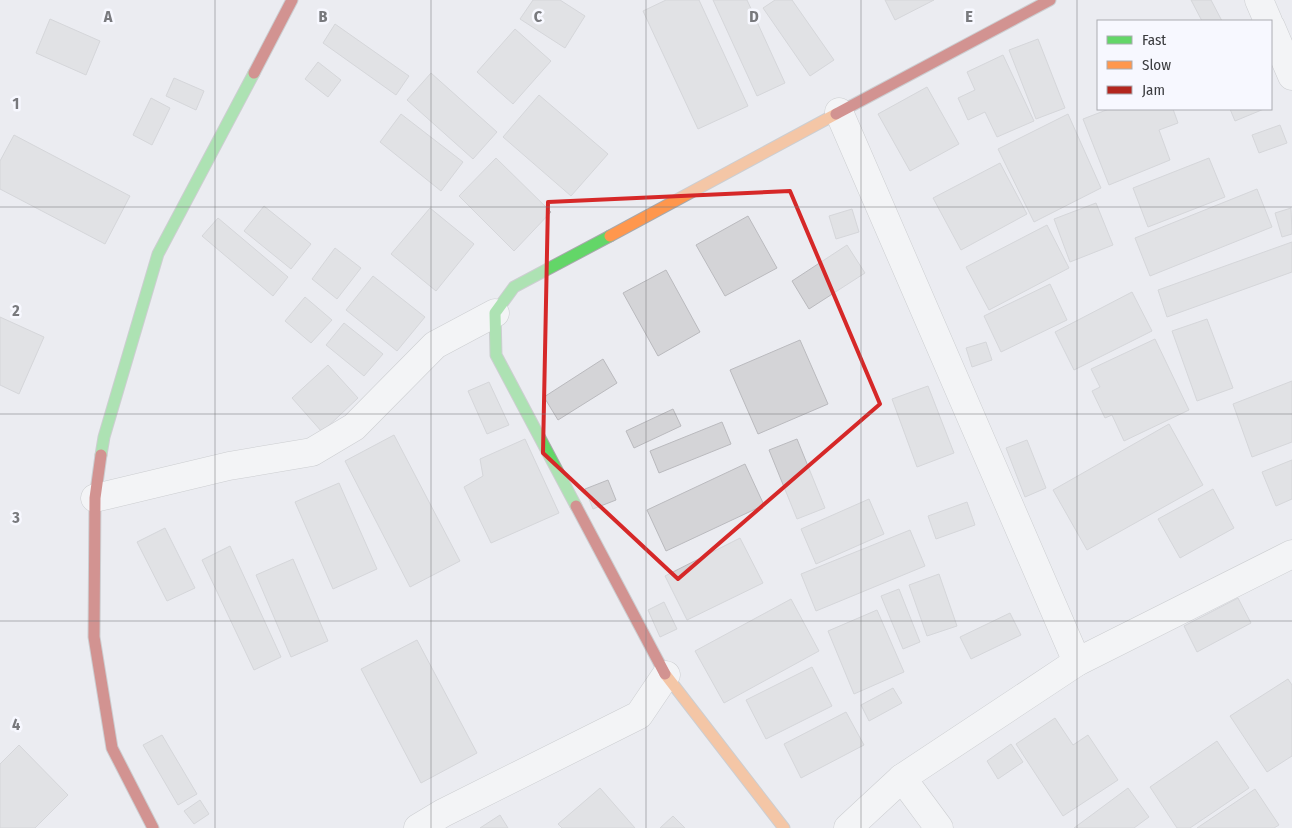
<svg xmlns="http://www.w3.org/2000/svg" width="1292" height="828" font-family="'Fira Sans Condensed',sans-serif">
  <style>
    .building { fill: #d4d4d7; stroke: #bababe }
    .lines { fill: none; stroke-linecap: round; stroke-linejoin: round }
    .street-casing { stroke: #a7a8ab; stroke-width: 29 }
    .fast-casing { stroke: #a7a8ab; stroke-width: 13 }
    .slow-casing { stroke: #a7a8ab; stroke-width: 13 }
    .jam-casing { stroke: #a7a8ab; stroke-width: 13 }
    .street { stroke: #fcfcfd; stroke-width: 28 }
    .fast { stroke: #63d668; stroke-width: 11 }
    .slow { stroke: #ff974d; stroke-width: 11 }
    .jam { stroke: #b3261e; stroke-width: 11 }
    .marked { fill: none; stroke: #d62828; stroke-width: 4; stroke-linejoin: round }
    .grid { fill: none; stroke: #78797d; stroke-width: 1; stroke-opacity: 0.55 }
    .grid-label { font-size: 16px; text-anchor: middle; font-weight: bold; fill: #78797d; stroke: #f7f8ff; stroke-width: 5; stroke-linejoin: round; paint-order: stroke }
  </style>
  <rect width="100%" height="100%" fill="#ebecf1"/>
  <g class="building">
    <polygon points="533,0 560,0 585,16 565,48 520,19"/>
    <polygon points="666,0 699,0 748,106 698,129 643,11"/>
    <polygon points="713,0 747,0 785,83 757,96"/>
    <polygon points="775,0 792,0 834,60 810,76 763,8"/>
    <polygon points="885,0 934,0 895,20"/>
    <polygon points="1191,0 1211,0 1222,21 1202,21"/>
    <polygon points="50,19 100,41 86,75 36,53"/>
    <polygon points="335,24 409,76 396,95 323,43"/>
    <polygon points="515,29 551,61 513,104 477,72"/>
    <polygon points="1038,39 1065,108 1036,119 1009,50"/>
    <polygon points="1003,55 1034,121 997,137 985,112 968,120 958,98 975,90 967,72"/>
    <polygon points="318,62 341,80 328,97 305,79"/>
    <polygon points="431,73 497,132 473,159 407,100"/>
    <polygon points="174,78 204,91 196,110 166,96"/>
    <polygon points="927,87 959,144 910,171 878,114"/>
    <polygon points="539,95 608,154 571,196 503,137"/>
    <polygon points="151,98 170,108 152,145 133,135"/>
    <polygon points="1109,109 1173,109 1178,123 1159,130 1170,160 1109,185 1083,119"/>
    <polygon points="1230,109 1264,109 1235,121"/>
    <polygon points="401,114 463,162 441,191 380,142"/>
    <polygon points="1068,114 1101,188 1034,222 998,149"/>
    <polygon points="1280,125 1287,143 1259,153 1252,135"/>
    <polygon points="14,135 130,196 105,244 0,189 0,161"/>
    <polygon points="496,158 551,212 514,251 459,196"/>
    <polygon points="1209,158 1225,197 1148,227 1133,188"/>
    <polygon points="1000,163 1027,214 961,250 933,198"/>
    <polygon points="1257,189 1272,227 1150,276 1135,238"/>
    <polygon points="1096,203 1113,245 1070,262 1054,219"/>
    <polygon points="264,206 311,244 291,269 244,231"/>
    <polygon points="430,208 474,244 436,291 391,254"/>
    <polygon points="1291,208 1292,234 1282,237 1275,213"/>
    <polygon points="852,209 859,232 836,239 829,216"/>
    <polygon points="748,216 777,268 725,296 696,245"/>
    <polygon points="218,218 288,277 273,296 202,236"/>
    <polygon points="1047,225 1069,268 989,310 966,267"/>
    <polygon points="1292,242 1292,272 1167,317 1158,290"/>
    <polygon points="847,245 865,273 809,309 792,281"/>
    <polygon points="335,248 361,268 337,299 312,279"/>
    <polygon points="666,270 700,332 658,356 623,293"/>
    <polygon points="373,276 425,317 397,351 346,310"/>
    <polygon points="1050,284 1067,320 1001,352 984,316"/>
    <polygon points="1132,292 1152,331 1074,370 1055,332"/>
    <polygon points="305,297 332,320 311,343 285,321"/>
    <polygon points="0,317 44,337 19,394 0,385"/>
    <polygon points="1207,319 1233,388 1197,401 1172,331"/>
    <polygon points="344,323 383,354 364,376 326,345"/>
    <polygon points="1155,339 1189,410 1124,441 1112,415 1105,418 1092,391 1100,387 1091,369"/>
    <polygon points="800,340 828,404 758,434 730,370"/>
    <polygon points="986,342 992,360 972,367 966,348"/>
    <polygon points="603,359 617,383 558,420 544,397"/>
    <polygon points="328,365 358,398 322,432 292,398"/>
    <polygon points="1292,381 1292,442 1252,457 1233,404"/>
    <polygon points="489,382 509,425 487,434 468,391"/>
    <polygon points="928,386 954,453 917,467 892,399"/>
    <polygon points="673,409 681,426 634,448 626,431"/>
    <polygon points="722,422 731,444 659,473 650,451"/>
    <polygon points="1169,424 1203,485 1087,550 1053,490"/>
    <polygon points="394,435 460,561 410,587 345,461"/>
    <polygon points="525,439 559,513 491,543 464,487 483,476 480,459"/>
    <polygon points="797,439 825,508 797,519 769,450"/>
    <polygon points="1027,440 1046,488 1025,497 1006,448"/>
    <polygon points="1292,460 1292,499 1276,506 1262,472"/>
    <polygon points="745,464 764,505 666,551 647,510"/>
    <polygon points="608,480 616,500 593,509 585,489"/>
    <polygon points="339,483 377,569 333,589 295,502"/>
    <polygon points="1213,489 1234,528 1180,558 1158,519"/>
    <polygon points="869,499 884,534 816,564 801,529"/>
    <polygon points="967,502 975,525 936,539 928,516"/>
    <polygon points="165,528 195,588 167,601 137,542"/>
    <polygon points="910,530 925,566 816,611 801,574"/>
    <polygon points="740,538 763,583 687,620 665,576"/>
    <polygon points="230,546 281,657 254,670 202,560"/>
    <polygon points="293,559 328,641 291,657 256,575"/>
    <polygon points="939,574 957,626 927,636 909,585"/>
    <polygon points="899,589 920,642 903,649 881,596"/>
    <polygon points="1238,598 1251,623 1197,652 1184,626"/>
    <polygon points="791,599 819,651 724,703 695,651"/>
    <polygon points="664,602 677,629 660,637 648,610"/>
    <polygon points="877,610 904,672 854,694 828,631"/>
    <polygon points="1010,613 1021,635 971,659 960,637"/>
    <polygon points="417,640 477,753 421,783 361,669"/>
    <polygon points="812,667 832,706 766,739 746,700"/>
    <polygon points="1288,679 1292,685 1292,756 1267,772 1230,716"/>
    <polygon points="893,688 902,703 869,721 861,705"/>
    <polygon points="846,712 864,745 801,778 784,744"/>
    <polygon points="1055,718 1073,745 1088,735 1118,780 1063,816 1016,744"/>
    <polygon points="162,735 197,794 178,805 143,745"/>
    <polygon points="1217,741 1249,788 1190,828 1177,828 1150,787"/>
    <polygon points="1011,744 1023,762 998,779 987,761"/>
    <polygon points="19,745 68,795 35,828 0,828 0,764"/>
    <polygon points="600,788 635,828 562,828 558,824"/>
    <polygon points="1128,788 1149,817 1134,828 1074,828"/>
    <polygon points="1255,789 1279,825 1274,828 1197,828"/>
    <polygon points="200,800 209,814 194,824 184,811"/>
    <polygon points="500,815 508,828 480,828"/>
    <polygon points="673,816 685,828 660,828"/>
  </g>
  <g class="lines">
    <defs>
      <g id="street">
        <polyline points="1259,0 1268,21"/>
        <polyline points="1271,27 1292,76"/>
        <polyline points="839,112 1077,662"/>
        <polyline points="95,498 229,466 312,452 354,427 435,345 495,313"/>
        <polyline points="902,778 939,828"/>
        <polyline points="418,828 443,813 639,715 666,675"/>
        <polyline points="848,828 902,778 1077,662 1292,554"/>
      </g>
      <g id="fast">
        <polyline points="101,455 104,437 158,254 254,73"/>
        <polyline points="576,506 496,355 495,313 514,287 610,236"/>
      </g>
      <g id="slow">
        <polyline points="610,236 836,114"/>
        <polyline points="665,674 784,828"/>
      </g>
      <g id="jam">
        <polyline points="254,73 292,0"/>
        <polyline points="836,114 1050,0"/>
        <polyline points="101,455 95,498 94,637 112,748 153,828"/>
        <polyline points="576,506 665,674"/>
      </g>
    </defs>
    <use href="#street" class="street-casing"/>
    <use href="#fast" class="fast-casing"/>
    <use href="#slow" class="slow-casing"/>
    <use href="#jam" class="jam-casing"/>
    <use href="#street" class="street"/>
    <use href="#fast" class="fast"/>
    <use href="#slow" class="slow"/>
    <use href="#jam" class="jam"/>
  </g>
  <path d="M0 0H1292V828H0ZM790,191L880,404L678,579L543,453L548,202Z" fill="#ebecf1" fill-opacity=".55" fill-rule="evenodd"/>
  <path class="marked" d="M790,191L880,404L678,579L543,453L548,202Z"/>
  <path class="grid" d="M215,0V828M431,0V828M646,0V828M861,0V828M1077,0V828M0,207H1292M0,414H1292M0,621H1292"/>
  <g class="grid-label">
    <text x="108" y="22">A</text>
    <text x="323" y="22">B</text>
    <text x="538" y="22">C</text>
    <text x="754" y="22">D</text>
    <text x="969" y="22">E</text>
    <text x="16" y="109">1</text>
    <text x="16" y="316">2</text>
    <text x="16" y="523">3</text>
    <text x="16" y="730">4</text>
  </g>
  <rect x="1097" y="20" width="175" height="90" fill="#f7f8ff" stroke="#abacb2"/>
  <rect x="1107" y="36" width="25" height="8" fill="#63d668" stroke="#abacb2"/>
  <text x="1142" y="45" font-size="15" fill="#3a3b3e">Fast</text>
  <rect x="1107" y="61" width="25" height="8" fill="#ff974d" stroke="#abacb2"/>
  <text x="1142" y="70" font-size="15" fill="#3a3b3e">Slow</text>
  <rect x="1107" y="86" width="25" height="8" fill="#b3261e" stroke="#abacb2"/>
  <text x="1142" y="95" font-size="15" fill="#3a3b3e">Jam</text>
</svg>
